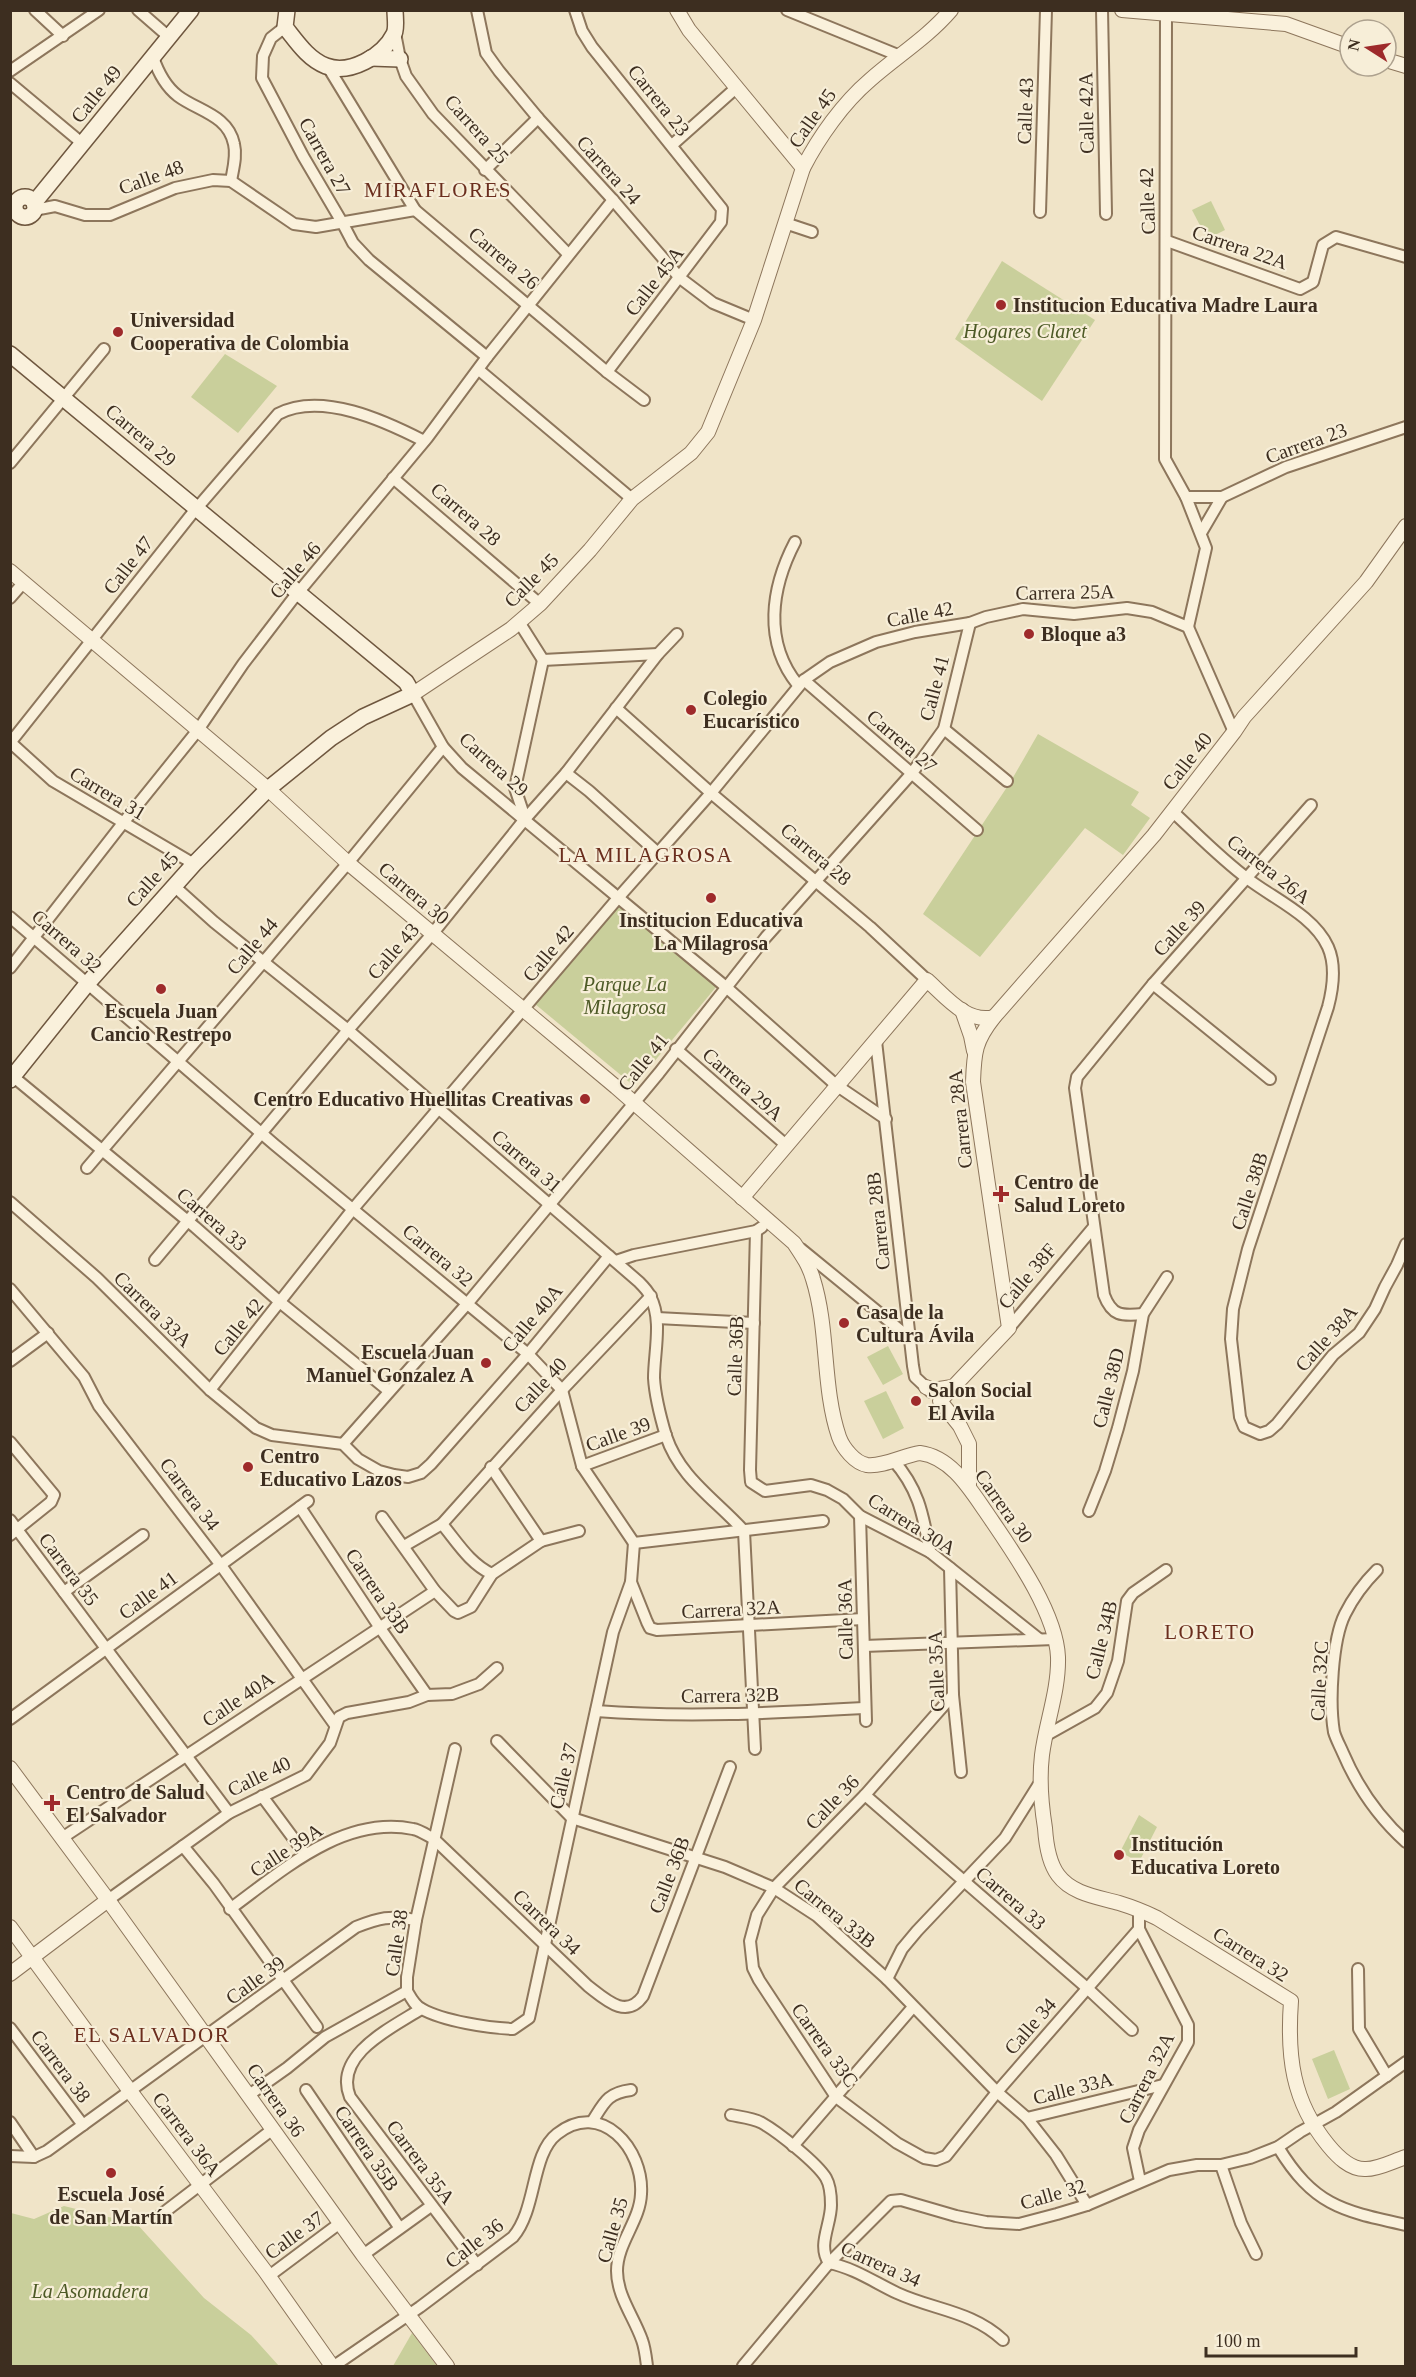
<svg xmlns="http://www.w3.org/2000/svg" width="1416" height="2377" font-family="Georgia,serif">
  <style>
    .green { fill: #c9cf9b }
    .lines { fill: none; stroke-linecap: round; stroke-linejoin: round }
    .minor-casing { stroke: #8d765c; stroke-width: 14 }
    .tertiary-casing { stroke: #8d765c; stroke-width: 16 }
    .secondary-casing { stroke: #6f573f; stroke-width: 18 }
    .minor { stroke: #faf1dc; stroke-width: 10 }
    .tertiary { stroke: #faf1dc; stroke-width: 14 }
    .secondary { stroke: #faf1dc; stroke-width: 15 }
    .poi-dot { fill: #9e2a2b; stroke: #f7eed8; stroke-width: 2 }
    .labels { text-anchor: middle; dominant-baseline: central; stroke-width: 4.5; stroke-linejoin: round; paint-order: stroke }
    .street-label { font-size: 20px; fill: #3d2e20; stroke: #f7eed8 }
    .poi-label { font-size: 20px; font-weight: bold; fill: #3d2e20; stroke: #f7eed8; text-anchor: start }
    .park-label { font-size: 20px; font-style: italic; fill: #4d5a26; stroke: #f7eed8 }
    .neighbourhood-label { font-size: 21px; letter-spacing: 1.5px; fill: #6b2e1e; stroke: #f7eed8 }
  </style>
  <rect width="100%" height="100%" fill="#f0e4c8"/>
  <g class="green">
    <polygon points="1211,201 1225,230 1207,239 1192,210"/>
    <polygon points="1002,261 1095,320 1042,401 955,339"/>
    <polygon points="225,354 277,386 238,433 191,397"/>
    <polygon points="1038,734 1139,792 1131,805 1150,818 1123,855 1085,828 980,957 923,914 1011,781"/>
    <polygon points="617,904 716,987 634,1086 535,1004"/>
    <polygon points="888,1346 903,1374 883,1385 867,1357"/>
    <polygon points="886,1391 904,1428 883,1439 864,1401"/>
    <polygon points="1139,1815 1157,1827 1139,1862 1120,1852"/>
    <polygon points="1334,2050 1350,2089 1328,2099 1312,2059"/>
    <polygon points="64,2206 137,2224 204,2298 251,2335 279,2366 11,2366 11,2213 34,2219"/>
    <polygon points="412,2333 437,2366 393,2366"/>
  </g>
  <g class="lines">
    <defs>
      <g id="minor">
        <polyline points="35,10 63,36"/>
        <polyline points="138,10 169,37"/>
        <polyline points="477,10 486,53 499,71 538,118 613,200 680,278 713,303 754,320"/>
        <polyline points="575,10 582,31 592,47 722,209 721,222 607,372"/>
        <polyline points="787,10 900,56"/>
        <polyline points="1102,10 1106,214"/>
        <polyline points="1166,15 1165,459 1186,497 1206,548 1188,627"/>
        <polyline points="285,27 271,38 263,56 262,78 303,156 343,224 353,243 369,260 487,357"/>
        <polyline points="395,33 400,59 406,76 433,114 568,254"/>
        <path d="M153,57C158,72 165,86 178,96C198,111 228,115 234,144C237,156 233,169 231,181"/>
        <polyline points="328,67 415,210 607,372 644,400"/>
        <polyline points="10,71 99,10"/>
        <polyline points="10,83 83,144"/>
        <polyline points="672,145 736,88"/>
        <polyline points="485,170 538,118"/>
        <polyline points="34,210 55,206 85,215 110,215 175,188 213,180 231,181 294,224 316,227 415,210"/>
        <polyline points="1040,212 1046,10"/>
        <polyline points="785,223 812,232"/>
        <polyline points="1167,241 1300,289 1313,282 1323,245 1336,237 1406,257"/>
        <polyline points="479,370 632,499"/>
        <polyline points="10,463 104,349"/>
        <polyline points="393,478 540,604"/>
        <polyline points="1186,497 1222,497 1286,467 1406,427"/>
        <polyline points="1201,533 1222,497"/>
        <path d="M795,542C771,588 763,642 798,685"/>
        <polyline points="10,598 24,582"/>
        <polyline points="519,622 543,660"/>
        <polyline points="543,660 658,654"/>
        <polyline points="804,680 977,830"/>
        <polyline points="413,694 443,747 462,768 726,987 836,1085 886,1119"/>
        <polyline points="616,708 711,793 870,927 927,980"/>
        <polyline points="944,729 1007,781"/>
        <polyline points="10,742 53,781 194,864"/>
        <path d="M10,743L191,515L278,414C321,391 385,421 424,441"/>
        <polyline points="566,773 589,791 659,854"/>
        <path d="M1172,811C1197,834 1221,859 1248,879C1274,899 1314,916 1328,947C1336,965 1333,988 1328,1007L1248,1249L1233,1309L1231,1339L1240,1417L1244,1427L1260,1434L1269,1431L1277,1424L1333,1355L1359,1333L1375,1309L1385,1287L1397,1265L1406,1244"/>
        <polyline points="525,818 515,788 543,660"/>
        <path d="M174,886L214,922L348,1030L639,1282C643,1286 648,1291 650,1296C663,1320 654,1352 654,1378C655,1396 661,1419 666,1436C680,1478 715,1499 744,1531"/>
        <polyline points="10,917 275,1145 528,1354 562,1390 582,1466 634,1543"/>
        <polyline points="10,968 123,823 198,730 243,664 292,600 427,438 487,357 613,200"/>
        <polyline points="1153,984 1270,1079"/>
        <polyline points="876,1041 913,1366 915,1377 931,1392"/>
        <polyline points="676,1049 786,1145"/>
        <polyline points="10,1074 195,1227 281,1303 389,1391"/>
        <polyline points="87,1168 348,863 443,747"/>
        <polyline points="10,1202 97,1278 210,1390 256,1428 272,1435 343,1444 358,1459 379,1471 394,1475 408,1477 421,1473 431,1464 528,1354 609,1256"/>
        <polyline points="756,1231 750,1470 751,1482 765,1491 811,1485 827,1490 843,1499 860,1516 930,1552 1039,1639"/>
        <polyline points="801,1249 911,1339"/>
        <polyline points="155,1260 348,1030 433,933 525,819 566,773 658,654 677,634"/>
        <polyline points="616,1261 634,1255 756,1231 762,1227"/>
        <polyline points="10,1289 84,1377 99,1406 220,1564 335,1725"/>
        <path d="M1143,1314C1121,1316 1112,1316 1104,1295L1075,1088L1077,1077L1153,984L1311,805"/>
        <polyline points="657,1318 754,1323"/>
        <polyline points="1009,1328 1093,1228"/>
        <polyline points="10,1361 48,1333"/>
        <polyline points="210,1390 353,1209 618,898 711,793 804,680 830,662 876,642 915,632 970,623 986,617 1023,609 1074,614 1127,608 1152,612 1188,627 1234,732"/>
        <polyline points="10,1442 54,1495 51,1502 10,1535"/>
        <polyline points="343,1444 467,1304 659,1073 766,937 912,773 944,729 970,623"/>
        <path d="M893,1460C919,1489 923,1515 930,1552"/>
        <polyline points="582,1466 666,1435"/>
        <polyline points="491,1467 541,1541"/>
        <polyline points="300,1507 380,1628 427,1695"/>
        <polyline points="1089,1511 1105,1471 1118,1428 1133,1371 1143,1314 1167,1277"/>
        <polyline points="860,1516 866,1721"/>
        <polyline points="382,1517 435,1591 454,1611 458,1613 471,1607 492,1574 541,1541 579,1531"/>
        <polyline points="10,1520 229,1813"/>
        <path d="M442,1524C457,1542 470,1564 492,1574"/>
        <polyline points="744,1531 755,1749"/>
        <polyline points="634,1543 823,1521"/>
        <polyline points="404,1546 442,1524 562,1390 651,1296"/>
        <polyline points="950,1568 953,1695 961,1772"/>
        <path d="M1377,1570C1365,1582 1353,1598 1345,1614C1332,1640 1329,1703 1334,1732C1336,1739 1340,1746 1343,1753C1358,1788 1377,1816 1406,1842"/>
        <polyline points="631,1582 647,1622 650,1628 657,1630 863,1619"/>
        <polyline points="64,1592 143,1535"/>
        <polyline points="864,1646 1054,1639"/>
        <polyline points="953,1695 865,1795 774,1888 757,1915 750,1941 753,1968 759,1980 836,2097 897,2143 924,2158 936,2160 946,2156 997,2092 1139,1929 1139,1910"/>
        <path d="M596,1711C686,1718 775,1713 865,1708"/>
        <polyline points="10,1719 308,1501"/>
        <polyline points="1045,1736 1095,1708 1107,1693 1118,1661 1127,1601 1133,1593 1166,1570"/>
        <polyline points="497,1741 572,1818 725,1867 774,1888 817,1916 887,1979 997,2092 1027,2118 1056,2155 1087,2205"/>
        <polyline points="865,1795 1087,1988 1132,2030"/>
        <polyline points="262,1796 305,1854"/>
        <polyline points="62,1838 435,1591"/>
        <polyline points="183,1846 214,1884 317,2027"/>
        <polyline points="108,1900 229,1813 306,1775 330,1743 339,1717 347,1713 409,1702 427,1695 452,1694 479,1684 497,1668"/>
        <path d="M230,1909C282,1871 343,1815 413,1829C420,1830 428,1836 434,1839L588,1986C605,1999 626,2020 643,1996L730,1767"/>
        <polyline points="1139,1929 1188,2025 1188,2042 1139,2130 1133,2148 1140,2181"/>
        <polyline points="1358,1969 1359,2029 1387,2076"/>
        <polyline points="887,1979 902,1949 917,1931 1005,1838 1039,1784"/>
        <path d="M407,1991C411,1998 415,2006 422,2009C443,2021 489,2028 513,2029L529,2018L613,1632L631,1582L634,1543"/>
        <path d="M421,2009C391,2028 333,2055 350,2097L477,2265"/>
        <polyline points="10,2028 83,2125"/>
        <polyline points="306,2090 399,2227"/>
        <polyline points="249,2095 287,2068 325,2037 407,1991 407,1977 416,1920 455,1749"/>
        <path d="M731,2115C741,2117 753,2118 762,2123C778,2132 817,2163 826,2178C830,2185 831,2196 831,2205C831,2225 817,2245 829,2263C854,2268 874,2282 897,2293C934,2310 972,2311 1003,2340"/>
        <polyline points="1027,2118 1163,2085"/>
        <polyline points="10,2122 34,2157"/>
        <path d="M592,2122C604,2103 607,2093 631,2090"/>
        <polyline points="793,2146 913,2007"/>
        <path d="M1278,2147C1314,2206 1342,2211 1406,2225"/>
        <path d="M10,2156L34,2157L47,2151L356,1927C379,1918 390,1915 416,1920"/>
        <polyline points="1221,2165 1241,2223 1256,2254"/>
        <polyline points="158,2217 273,2129"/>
        <polyline points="363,2255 431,2206"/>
        <polyline points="269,2276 340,2223"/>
        <path d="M334,2366L420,2307L513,2237C537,2209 531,2154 557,2134C601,2099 644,2149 641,2194C640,2221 617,2243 617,2271C617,2296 634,2317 642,2340C645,2348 646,2358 647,2366"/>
        <polyline points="743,2366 829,2263 891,2201 901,2200 956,2216 986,2222 1019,2224 1057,2214 1087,2205 1169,2170 1197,2165 1221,2165 1250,2158 1278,2147 1300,2132 1336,2112 1406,2062"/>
      </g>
      <g id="tertiary">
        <polyline points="677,10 689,30 803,168"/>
        <polyline points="1122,10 1286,24 1350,47"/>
        <polyline points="1386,60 1406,66"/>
        <path d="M10,571L268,789L348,863L616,1087L794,1243C802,1255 809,1265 813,1279C829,1330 822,1387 839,1437C843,1448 855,1463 867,1465C884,1467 904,1455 920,1453C951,1457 970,1489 986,1512C1011,1549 1056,1611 1058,1657C1059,1690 1046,1723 1042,1755C1039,1780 1041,1803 1045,1828C1046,1843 1049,1863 1058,1875C1072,1894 1098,1897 1119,1903C1132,1907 1145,1912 1157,1918L1291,2001C1287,2056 1292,2101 1328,2145C1337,2156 1350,2170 1366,2169C1379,2169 1393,2161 1406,2157"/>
        <path d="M413,694L511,629L540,604L590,550L632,499L691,453L708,432L754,320L803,168C819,137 843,103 870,80C897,56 927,38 951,10"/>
        <polyline points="962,1010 971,1036 974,1051"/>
        <path d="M742,1198L927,980C946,997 967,1024 994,1017"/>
        <polyline points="926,1387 933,1390 952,1387"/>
        <path d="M969,1485V1444L960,1426L940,1401L1009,1328L973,1082C974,1052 975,1041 994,1017L1154,835L1234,732L1244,717L1366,582L1406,526"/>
        <polyline points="10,1768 108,1900 363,2255 447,2366"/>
        <polyline points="10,1927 130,2091 265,2271 332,2366"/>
        <polyline points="10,1974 108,1900"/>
      </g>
      <g id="secondary">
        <path d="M287,10L285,27C297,42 308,59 326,66C350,75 383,56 394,34C397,28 395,17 395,10"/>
        <polyline points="371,58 400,59"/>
        <circle cx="25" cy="207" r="10"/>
        <polyline points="34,203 191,10"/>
        <polyline points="10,354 406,682 413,694 363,717 331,738 268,789 194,864 87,984 10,1080"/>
      </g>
    </defs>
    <use href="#minor" class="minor-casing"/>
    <use href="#tertiary" class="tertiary-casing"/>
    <use href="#secondary" class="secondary-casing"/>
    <use href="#minor" class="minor"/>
    <use href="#tertiary" class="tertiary"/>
    <use href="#secondary" class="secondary"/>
  </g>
  <g class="poi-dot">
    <circle cx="1001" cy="305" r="6"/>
    <circle cx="118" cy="332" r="6"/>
    <circle cx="1029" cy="634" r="6"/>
    <circle cx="691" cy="710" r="6"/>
    <circle cx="711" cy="898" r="6"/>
    <circle cx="161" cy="989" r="6"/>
    <circle cx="585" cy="1099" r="6"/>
    <path d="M998 1185h6v6h6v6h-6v6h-6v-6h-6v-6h6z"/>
    <circle cx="844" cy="1323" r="6"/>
    <circle cx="486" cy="1363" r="6"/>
    <circle cx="916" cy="1401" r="6"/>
    <circle cx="248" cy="1467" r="6"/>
    <path d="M49 1794h6v6h6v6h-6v6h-6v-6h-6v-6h6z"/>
    <circle cx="1119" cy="1855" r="6"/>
    <circle cx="111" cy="2173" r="6"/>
  </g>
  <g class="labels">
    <g class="street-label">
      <text transform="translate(96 94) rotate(-51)">Calle 49</text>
      <text transform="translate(659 100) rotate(51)">Carrera 23</text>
      <text transform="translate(1025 111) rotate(-88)">Calle 43</text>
      <text transform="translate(1086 113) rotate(-91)">Calle 42A</text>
      <text transform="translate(812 118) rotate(-55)">Calle 45</text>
      <text transform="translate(477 129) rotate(48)">Carrera 25</text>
      <text transform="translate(325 156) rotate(61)">Carrera 27</text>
      <text transform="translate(609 170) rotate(48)">Carrera 24</text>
      <text transform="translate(151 177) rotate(-20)">Calle 48</text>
      <text transform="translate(1147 201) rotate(-92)">Calle 42</text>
      <text transform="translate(1240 247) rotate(19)">Carrera 22A</text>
      <text transform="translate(504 258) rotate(40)">Carrera 26</text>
      <text transform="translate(654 281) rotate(-52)">Calle 45A</text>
      <text transform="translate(141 435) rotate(40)">Carrera 29</text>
      <text transform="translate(1306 443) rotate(-20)">Carrera 23</text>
      <text transform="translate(466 514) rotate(41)">Carrera 28</text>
      <text transform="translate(128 565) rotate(-52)">Calle 47</text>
      <text transform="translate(295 570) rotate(-50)">Calle 46</text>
      <text transform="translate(531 580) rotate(-45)">Calle 45</text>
      <text transform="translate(1065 592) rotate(-1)">Carrera 25A</text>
      <text transform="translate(920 614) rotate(-11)">Calle 42</text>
      <text transform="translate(934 688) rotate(-75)">Calle 41</text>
      <text transform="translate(902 741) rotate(41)">Carrera 27</text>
      <text transform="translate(1187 761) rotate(-52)">Calle 40</text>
      <text transform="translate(494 764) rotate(42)">Carrera 29</text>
      <text transform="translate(108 793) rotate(31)">Carrera 31</text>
      <text transform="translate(816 854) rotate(40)">Carrera 28</text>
      <text transform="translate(1269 869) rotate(38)">Carrera 26A</text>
      <text transform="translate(152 879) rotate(-48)">Calle 45</text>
      <text transform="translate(414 893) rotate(40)">Carrera 30</text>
      <text transform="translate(1179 928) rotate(-48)">Calle 39</text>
      <text transform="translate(67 941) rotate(41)">Carrera 32</text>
      <text transform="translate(252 946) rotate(-50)">Calle 44</text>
      <text transform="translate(393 951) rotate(-49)">Calle 43</text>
      <text transform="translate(548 953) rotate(-50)">Calle 42</text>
      <text transform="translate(643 1062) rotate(-51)">Calle 41</text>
      <text transform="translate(743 1084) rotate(41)">Carrera 29A</text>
      <text transform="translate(960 1119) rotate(-96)">Carrera 28A</text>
      <text transform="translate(527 1161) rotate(41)">Carrera 31</text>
      <text transform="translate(1249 1191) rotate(-72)">Calle 38B</text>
      <text transform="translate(212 1219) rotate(41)">Carrera 33</text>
      <text transform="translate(878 1221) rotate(-96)">Carrera 28B</text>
      <text transform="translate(438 1255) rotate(40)">Carrera 32</text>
      <text transform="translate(1027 1276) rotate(-50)">Calle 38F</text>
      <text transform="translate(153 1309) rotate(44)">Carrera 33A</text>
      <text transform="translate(532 1318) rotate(-50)">Calle 40A</text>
      <text transform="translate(238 1327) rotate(-51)">Calle 42</text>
      <text transform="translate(1326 1338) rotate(-48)">Calle 38A</text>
      <text transform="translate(735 1356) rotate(-88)">Calle 36B</text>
      <text transform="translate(540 1385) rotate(-47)">Calle 40</text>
      <text transform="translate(1108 1388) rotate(-76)">Calle 38D</text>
      <text transform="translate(618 1434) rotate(-20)">Calle 39</text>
      <text transform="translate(190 1494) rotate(53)">Carrera 34</text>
      <text transform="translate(1004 1506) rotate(55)">Carrera 30</text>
      <text transform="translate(912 1524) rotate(32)">Carrera 30A</text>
      <text transform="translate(69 1569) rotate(53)">Carrera 35</text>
      <text transform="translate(378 1591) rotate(56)">Carrera 33B</text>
      <text transform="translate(148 1595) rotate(-36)">Calle 41</text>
      <text transform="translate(731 1609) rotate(-3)">Carrera 32A</text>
      <text transform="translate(845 1619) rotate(-91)">Calle 36A</text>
      <text transform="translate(1101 1640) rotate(-76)">Calle 34B</text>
      <text transform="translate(936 1671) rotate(-92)">Calle 35A</text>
      <text transform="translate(1319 1681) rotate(-87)">Calle 32C</text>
      <text transform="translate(730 1695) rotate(-1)">Carrera 32B</text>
      <text transform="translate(238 1699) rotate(-34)">Calle 40A</text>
      <text transform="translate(259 1776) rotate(-26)">Calle 40</text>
      <text transform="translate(563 1776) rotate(-77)">Calle 37</text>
      <text transform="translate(832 1802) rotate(-46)">Calle 36</text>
      <text transform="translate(286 1850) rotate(-33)">Calle 39A</text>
      <text transform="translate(669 1875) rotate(-69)">Calle 36B</text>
      <text transform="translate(1011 1898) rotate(41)">Carrera 33</text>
      <text transform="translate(835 1913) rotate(39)">Carrera 33B</text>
      <text transform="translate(547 1922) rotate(44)">Carrera 34</text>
      <text transform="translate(396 1943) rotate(-82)">Calle 38</text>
      <text transform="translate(1251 1954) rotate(32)">Carrera 32</text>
      <text transform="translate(255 1980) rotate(-36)">Calle 39</text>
      <text transform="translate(1030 2026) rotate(-49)">Calle 34</text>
      <text transform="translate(825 2045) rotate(54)">Carrera 33C</text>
      <text transform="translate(61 2066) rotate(53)">Carrera 38</text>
      <text transform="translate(1146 2078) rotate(-63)">Carrera 32A</text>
      <text transform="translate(1073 2088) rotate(-14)">Calle 33A</text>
      <text transform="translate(276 2100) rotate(55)">Carrera 36</text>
      <text transform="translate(187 2134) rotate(53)">Carrera 36A</text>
      <text transform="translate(367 2148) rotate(56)">Carrera 35B</text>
      <text transform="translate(421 2162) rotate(53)">Carrera 35A</text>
      <text transform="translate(1053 2194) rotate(-16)">Calle 32</text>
      <text transform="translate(612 2230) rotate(-74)">Calle 35</text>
      <text transform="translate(294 2235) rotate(-36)">Calle 37</text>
      <text transform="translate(474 2243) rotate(-38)">Calle 36</text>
      <text transform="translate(881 2264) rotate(24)">Carrera 34</text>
    </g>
    <g class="poi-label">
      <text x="1013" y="305">Institucion Educativa Madre Laura</text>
      <text x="130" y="320">Universidad<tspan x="130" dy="23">Cooperativa de Colombia</tspan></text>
      <text x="1041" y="634">Bloque a3</text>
      <text x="703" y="698">Colegio<tspan x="703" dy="23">Eucarístico</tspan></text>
      <text x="711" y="920" text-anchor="middle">Institucion Educativa<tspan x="711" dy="23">La Milagrosa</tspan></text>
      <text x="161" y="1011" text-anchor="middle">Escuela Juan<tspan x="161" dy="23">Cancio Restrepo</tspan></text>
      <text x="573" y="1099" text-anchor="end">Centro Educativo Huellitas Creativas</text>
      <text x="1014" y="1182">Centro de<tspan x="1014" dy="23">Salud Loreto</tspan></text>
      <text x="856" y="1312">Casa de la<tspan x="856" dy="23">Cultura Ávila</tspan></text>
      <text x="474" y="1352" text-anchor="end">Escuela Juan<tspan x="474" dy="23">Manuel Gonzalez A</tspan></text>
      <text x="928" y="1390">Salon Social<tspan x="928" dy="23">El Avila</tspan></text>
      <text x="260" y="1456">Centro<tspan x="260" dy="23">Educativo Lazos</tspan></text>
      <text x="66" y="1792">Centro de Salud<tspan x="66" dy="23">El Salvador</tspan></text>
      <text x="1131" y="1844">Institución<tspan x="1131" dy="23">Educativa Loreto</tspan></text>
      <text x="111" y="2194" text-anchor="middle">Escuela José<tspan x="111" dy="23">de San Martín</tspan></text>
    </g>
    <g class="park-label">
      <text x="1025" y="331">Hogares Claret</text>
      <text x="625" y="984">Parque La<tspan x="625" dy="23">Milagrosa</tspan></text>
      <text x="90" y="2291">La Asomadera</text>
    </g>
    <g class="neighbourhood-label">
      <text x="438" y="190">MIRAFLORES</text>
      <text x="646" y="855">LA MILAGROSA</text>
      <text x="1210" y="1632">LORETO</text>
      <text x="152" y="2035">EL SALVADOR</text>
    </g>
  </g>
  <rect width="1416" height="2377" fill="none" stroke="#3d2e20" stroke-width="24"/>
  <g transform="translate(1368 48) rotate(282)"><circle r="28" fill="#f7eed8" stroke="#ada18e" stroke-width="1.5"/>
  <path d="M0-4.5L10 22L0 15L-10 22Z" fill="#9e2a2b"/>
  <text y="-9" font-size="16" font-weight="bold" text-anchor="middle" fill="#3d2e20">N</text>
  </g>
  <path d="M1206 2347v9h150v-9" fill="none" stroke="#3d2e20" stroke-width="3"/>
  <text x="1215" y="2347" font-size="18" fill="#3d2e20" stroke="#f7eed8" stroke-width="4.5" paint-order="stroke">100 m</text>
</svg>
